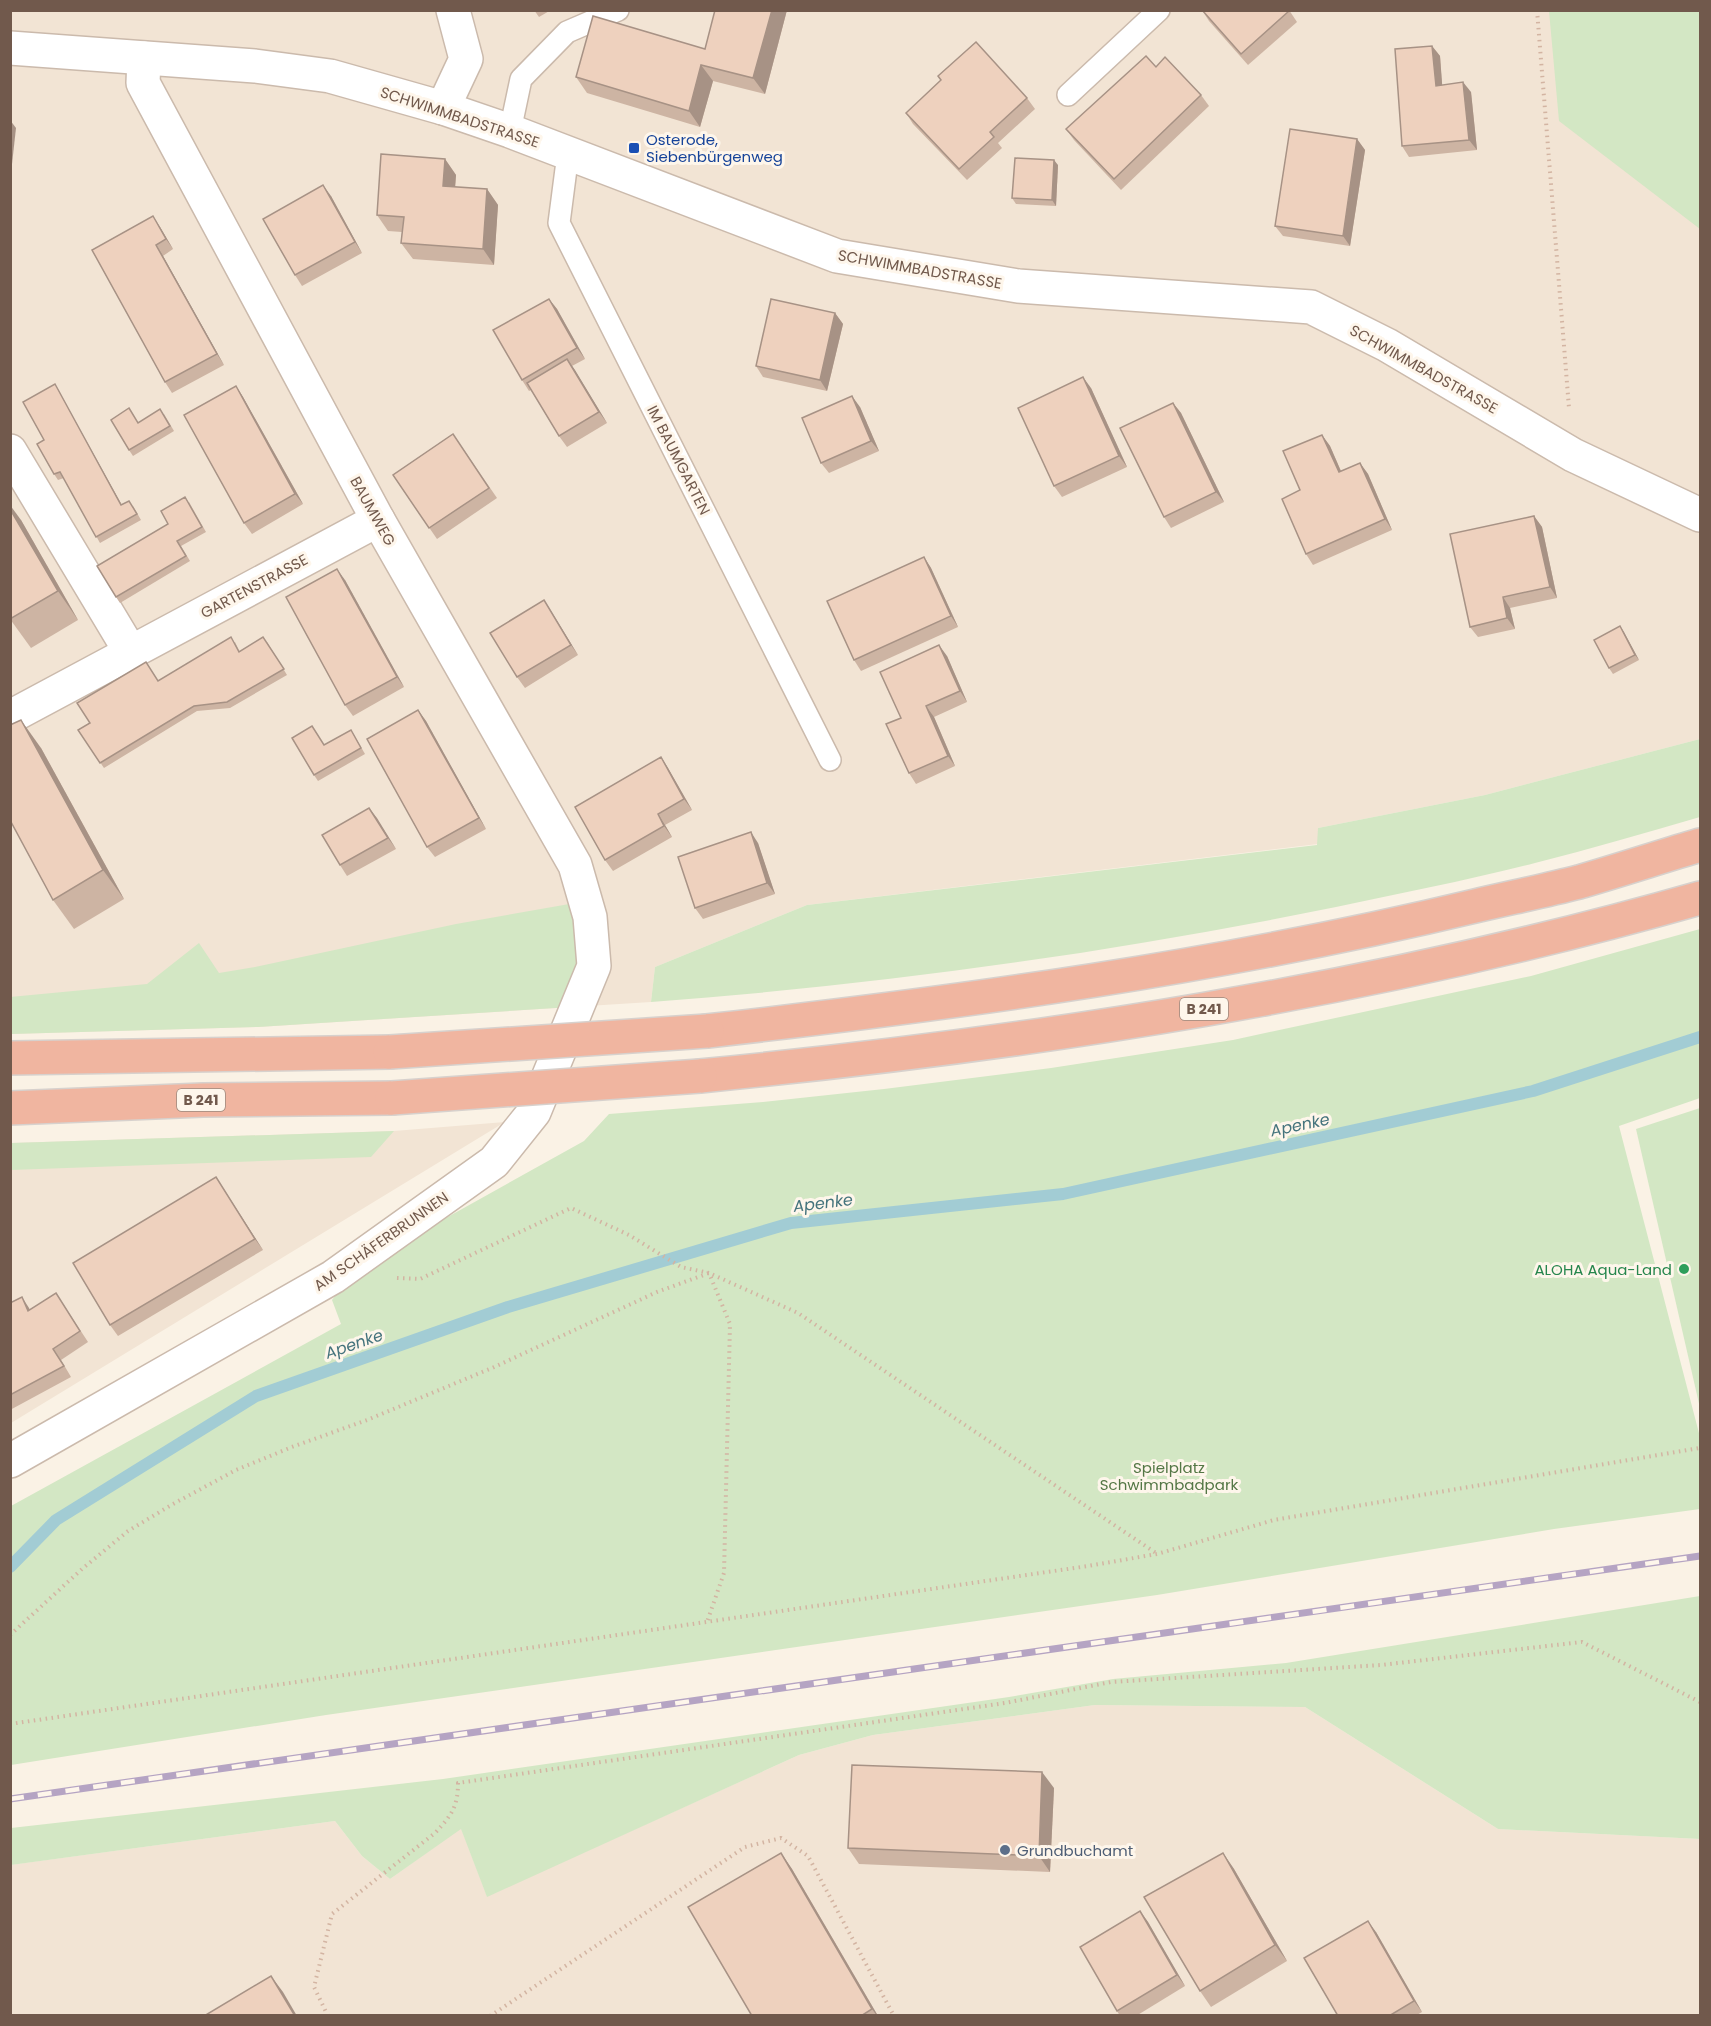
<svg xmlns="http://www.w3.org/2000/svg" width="1711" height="2026" font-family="Poppins,sans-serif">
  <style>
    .residential { fill: #f2e4d4 }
    .green { fill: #d3e7c4 }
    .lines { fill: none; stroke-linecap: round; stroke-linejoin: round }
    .stream { stroke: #a2ccd4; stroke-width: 12 }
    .lane-casing { stroke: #cbbaac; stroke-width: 24 }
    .street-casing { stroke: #cbbaac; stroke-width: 36 }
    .highway-casing { stroke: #d7d1cd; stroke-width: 36 }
    .path { stroke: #d3b4a2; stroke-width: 4; stroke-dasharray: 1.5 4.5; stroke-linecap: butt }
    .lane { stroke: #fff; stroke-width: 21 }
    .street { stroke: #fff; stroke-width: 33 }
    .highway { stroke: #f0b5a0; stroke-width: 33 }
    .rail-casing { stroke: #b5a4c3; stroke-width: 7 }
    .rail { stroke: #fef6eb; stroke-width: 4.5; stroke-dasharray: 14; stroke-linecap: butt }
    .highway-bridge-casing { stroke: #d7d1cd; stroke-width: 36; stroke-linecap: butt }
    .highway-bridge { stroke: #f0b5a0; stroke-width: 33 }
    .wall { fill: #cdb4a3 }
    .shaded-wall { fill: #a79285 }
    .building { fill: #eed1be; stroke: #a79285; stroke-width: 1.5 }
    .transit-dot { fill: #1a4fb4; stroke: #fef6eb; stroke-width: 2 }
    .leisure-dot { fill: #2e9e5b; stroke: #fef6eb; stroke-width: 2 }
    .service-dot { fill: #5c6f8a; stroke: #fef6eb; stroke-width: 2 }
    .labels { text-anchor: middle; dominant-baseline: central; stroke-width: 6; stroke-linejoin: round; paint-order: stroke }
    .shield { fill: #fef6eb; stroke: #9b887c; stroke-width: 1.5 }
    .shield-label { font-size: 14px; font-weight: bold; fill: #71594c }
    .street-label { font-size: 15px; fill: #71594c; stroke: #fef6eb }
    .transit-label { font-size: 15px; fill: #164399; stroke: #fef6eb; text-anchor: start }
    .leisure-label { font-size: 15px; fill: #27864d; stroke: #fef6eb; text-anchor: end }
    .park-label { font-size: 15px; fill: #547745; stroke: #fef6eb }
    .service-label { font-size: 15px; fill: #4e5e75; stroke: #fef6eb; text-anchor: start }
    .water-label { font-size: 16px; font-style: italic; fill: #44737c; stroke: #fef6eb }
  </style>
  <rect width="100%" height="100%" fill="#faf2e5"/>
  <g class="residential">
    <polygon points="10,11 1700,11 1700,739 1485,795 1318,828 1318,844 807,905 655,967 651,1002 258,1027 11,1034"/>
    <polygon points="505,1122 11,1423 11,1143 394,1131"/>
    <polygon points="1095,1705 1305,1707 1498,1829 1700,1839 1700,2015 11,2015 10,1865 335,1821 362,1856 390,1879 461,1828 487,1896 799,1755 873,1735"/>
  </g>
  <g class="green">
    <polygon points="1549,11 1700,11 1700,229 1559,121"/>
    <path d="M1700,739V817C1645,833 1590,849 1535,863C1469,880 1402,893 1336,907C1110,953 880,985 651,1002L655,967L807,905L1317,845L1318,828L1485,795Z"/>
    <polygon points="575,903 583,957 571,1007 258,1027 11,1034 10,997 147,984 199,943 219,973 255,967 456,924"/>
    <polygon points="1700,929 1700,1098 1619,1126 1700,1437 1700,1509 1554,1529 1157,1595 326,1715 11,1765 11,1506 341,1324 332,1300 358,1267 584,1141 609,1114 763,1102 884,1089 1051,1068 1233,1040 1531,976"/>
    <polygon points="1700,1108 1700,1408 1636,1129"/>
    <polygon points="394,1131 371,1157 11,1170 11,1143"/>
    <polygon points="1700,1596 1700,1839 1498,1829 1305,1707 1095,1705 873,1735 799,1755 487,1897 461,1829 390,1879 362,1856 335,1821 11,1865 11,1828 443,1779 1009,1697 1113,1679 1286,1663"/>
  </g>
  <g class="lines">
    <polyline class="stream" points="10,1567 56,1520 256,1396 508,1307 791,1223 1063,1194 1533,1091 1700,1037"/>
    <defs>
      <g id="lane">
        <polyline points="1068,95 1159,10"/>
        <polyline points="510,131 521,79 567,32 618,10"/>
        <polyline points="571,154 566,169 559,223 830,760"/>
      </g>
      <g id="street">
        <polyline points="10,48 255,66 330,76 443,108 510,131 837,256 1018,286 1311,307 1387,345 1573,455 1700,515"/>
        <polyline points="443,108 466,59 453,10"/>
        <polyline points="10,451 130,651"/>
        <polyline points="10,717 378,520"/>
        <polyline points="10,1461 333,1277 494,1162 534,1112 594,966 590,917 575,865 378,520 143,83 144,58"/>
      </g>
      <g id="highway">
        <path d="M707,1031C967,1002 1220,967 1475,906C1509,898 1544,891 1579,882C1620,870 1660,857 1700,845"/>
        <polyline points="10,1058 390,1052"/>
        <path d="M700,1076C1037,1043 1374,991 1700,898"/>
        <polyline points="10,1108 203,1100 392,1098"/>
      </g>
    </defs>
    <use href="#lane" class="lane-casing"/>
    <use href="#street" class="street-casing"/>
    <use href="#highway" class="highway-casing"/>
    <g class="path">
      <polyline points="1537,10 1569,408"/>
      <polyline points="397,1278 420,1279 571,1208 629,1235 681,1267 709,1273 730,1324 724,1573 707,1622"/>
      <polyline points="10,1635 82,1569 128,1531 173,1504 236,1470 292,1447 367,1420 492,1368 657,1292 709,1273 798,1313 1156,1553"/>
      <polyline points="10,1724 1088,1566 1157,1554 1274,1520 1700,1448"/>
      <path d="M328,2016L314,1987L332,1914L435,1833C451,1816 458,1807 458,1783L1005,1703L1111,1682L1381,1665L1582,1642L1700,1702"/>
      <polyline points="490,2016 745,1847 781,1838 808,1856 894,2016"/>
    </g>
    <use href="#lane" class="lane"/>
    <use href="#street" class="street"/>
    <use href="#highway" class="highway"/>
    <defs>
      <polyline id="rail" points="10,1799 1700,1556"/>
    </defs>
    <use href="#rail" class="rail-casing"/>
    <use href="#rail" class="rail"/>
    <defs>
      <g id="highway-bridge">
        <polyline points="390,1052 707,1031"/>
        <polyline points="392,1098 700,1076"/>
      </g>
    </defs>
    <use href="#highway-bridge" class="highway-bridge-casing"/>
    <use href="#highway-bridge" class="highway-bridge"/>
  </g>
  <g class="wall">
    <polygon points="534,10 551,10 539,17"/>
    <polygon points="715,10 787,10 765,94 713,81 700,127 587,93 576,77 705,49"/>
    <polygon points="1202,10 1289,10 1297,22 1248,65 1209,21"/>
    <polygon points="1432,46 1440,56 1442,85 1471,92 1477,150 1409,157 1402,146"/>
    <polygon points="1156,67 1201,95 1209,106 1121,190 1074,140 1066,129"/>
    <polygon points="938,76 1027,98 1035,109 998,143 1002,148 967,180 913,124 906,113 941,80"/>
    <polygon points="1357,139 1365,150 1350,246 1283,236 1275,226"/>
    <polygon points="445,159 456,175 455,187 487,189 498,205 494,265 413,259 401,243 402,232 388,231 377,215"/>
    <polygon points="1058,165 1056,206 1016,204 1012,198"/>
    <polygon points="331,196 362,253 302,286 295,275"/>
    <polygon points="160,227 173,249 163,256 224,365 172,393 165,382 92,250"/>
    <polygon points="549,299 557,309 585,359 572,366 607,423 567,447 559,436 531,390 529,391 522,380"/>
    <polygon points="835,313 843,324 827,391 763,377 756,366"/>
    <polygon points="236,386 243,397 303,504 252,534 244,523"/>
    <polygon points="1091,388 1127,467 1062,497 1054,486"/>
    <polygon points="58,390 122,505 133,506 141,520 100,543 64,478 58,480 54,474 44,440"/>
    <polygon points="1173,403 1181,413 1224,502 1171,528 1164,517"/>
    <polygon points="860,407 879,451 829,473 821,463"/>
    <polygon points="164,414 174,431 133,456 129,450 138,423"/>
    <polygon points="453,434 497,498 437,539 393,475"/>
    <polygon points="1322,435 1330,446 1341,471 1360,463 1368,474 1392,530 1313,565 1306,554 1300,490"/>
    <polygon points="189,502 206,532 181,546 190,561 120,603 116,597 168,524"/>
    <polygon points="1534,516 1542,527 1557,598 1510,608 1515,629 1478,637 1470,627"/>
    <polygon points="21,520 78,620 31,648 10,619"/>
    <polygon points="924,557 931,568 958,627 861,671 854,660"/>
    <polygon points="345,580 404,687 353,716 345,705"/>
    <polygon points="544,600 578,655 525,688 517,677"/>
    <polygon points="1620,626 1639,660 1613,674 1609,668"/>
    <polygon points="235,642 240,652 267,642 287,675 230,708 197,711 104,768 78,730 158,681"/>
    <polygon points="947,656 967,702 934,717 955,766 916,784 909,773 901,718"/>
    <polygon points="418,710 426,721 486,829 435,857 427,847"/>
    <polygon points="354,735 365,754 318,781 314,775 324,745"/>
    <polygon points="41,748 124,899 74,929 53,900"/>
    <polygon points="661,757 668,768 692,810 665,825 672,837 613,871 605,860"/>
    <polygon points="369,808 396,849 347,876 340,865"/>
    <polygon points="758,843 775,894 703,919 695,908"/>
    <polygon points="216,1177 263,1250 118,1336 110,1325"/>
    <polygon points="56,1293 88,1342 61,1360 71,1377 10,1410 10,1303 30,1310"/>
    <polygon points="1054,1788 1050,1872 859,1864 848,1848"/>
    <polygon points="781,1853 792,1869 878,2016 752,2016"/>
    <polygon points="1223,1853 1234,1869 1287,1961 1211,2007 1200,1991"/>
    <polygon points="1140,1911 1148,1922 1185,1986 1136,2016 1120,2016 1117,2011"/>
    <polygon points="1376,1932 1422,2012 1415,2016 1338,2016"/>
  </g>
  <g class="shaded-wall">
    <polygon points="772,10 787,10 765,94 753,78"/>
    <polygon points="1432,46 1440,56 1443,96 1436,86"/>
    <polygon points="701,65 713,81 700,127 689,111"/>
    <polygon points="1463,82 1471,92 1477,150 1469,140"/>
    <polygon points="10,120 16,128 10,182"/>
    <polygon points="1357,139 1365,150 1350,246 1343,236"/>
    <polygon points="445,159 456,175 454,202 443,186"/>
    <polygon points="1054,160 1058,165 1056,206 1052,200"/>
    <polygon points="323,185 331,196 362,253 355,242"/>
    <polygon points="487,189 498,205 494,265 483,249"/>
    <polygon points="153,216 160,227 173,249 166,239"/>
    <polygon points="156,245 163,256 224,365 217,354"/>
    <polygon points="549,299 557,309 585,359 577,348"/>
    <polygon points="835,313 843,324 827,391 820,380"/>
    <polygon points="567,359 575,370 607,423 599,412"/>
    <polygon points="1083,377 1091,388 1127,467 1119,456"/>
    <polygon points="55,384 58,390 125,511 121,505"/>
    <polygon points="236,386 243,397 303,504 295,494"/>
    <polygon points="852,396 860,407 879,451 871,441"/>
    <polygon points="1173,403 1181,413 1224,502 1216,492"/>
    <polygon points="1322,435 1330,446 1346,483 1339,472"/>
    <polygon points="1360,463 1368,474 1392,530 1385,519"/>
    <polygon points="10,505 21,520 78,620 58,591 10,509"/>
    <polygon points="1534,516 1542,527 1557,598 1550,587"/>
    <polygon points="924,557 931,568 958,627 951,616"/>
    <polygon points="337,569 345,580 404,687 397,677"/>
    <polygon points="1503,597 1510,608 1515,629 1507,618"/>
    <polygon points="544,600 551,611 578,655 571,645"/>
    <polygon points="1620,626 1624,632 1639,660 1635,655"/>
    <polygon points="939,645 947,656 967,702 960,691"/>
    <polygon points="926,706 934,717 955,766 948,756"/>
    <polygon points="418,710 426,721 486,829 479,818"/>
    <polygon points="21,720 41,748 124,899 103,870"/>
    <polygon points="661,757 668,768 692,810 684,799"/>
    <polygon points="369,808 377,818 396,849 388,838"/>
    <polygon points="658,814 665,825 672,837 664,826"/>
    <polygon points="751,832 758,843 775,894 767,883"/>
    <polygon points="216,1177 223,1188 263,1250 255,1239"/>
    <polygon points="22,1297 29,1308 35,1322 28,1311"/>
    <polygon points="1042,1772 1054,1788 1050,1872 1039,1856"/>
    <polygon points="781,1853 792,1869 878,2016 877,2016 872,2009"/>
    <polygon points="1223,1853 1234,1869 1287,1961 1275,1945"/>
    <polygon points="1140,1911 1148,1922 1185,1986 1177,1975"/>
    <polygon points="1368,1921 1376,1932 1422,2012 1414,2001"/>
    <polygon points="271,1976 283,1992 297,2016 295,2016"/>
  </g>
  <g class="building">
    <polygon points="715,10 772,10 753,78 701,65 689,111 576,77 593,16 705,49"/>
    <polygon points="1202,10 1289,10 1289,11 1241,54"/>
    <polygon points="976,42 1027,98 990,132 994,137 959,169 906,113 941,80 938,76"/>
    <polygon points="1432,46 1436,86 1463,82 1469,140 1402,146 1395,49"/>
    <polygon points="1146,56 1156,67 1165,57 1201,95 1114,179 1066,129"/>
    <polygon points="1290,129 1357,139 1343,236 1275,226"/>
    <polygon points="381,154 445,159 443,186 487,189 483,249 401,243 404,217 377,215"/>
    <polygon points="1015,158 1054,160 1052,200 1012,198"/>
    <polygon points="323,185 355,242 295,275 263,219"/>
    <polygon points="153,216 166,239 156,245 217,354 165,382 92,250"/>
    <polygon points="549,299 577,348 522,380 493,330"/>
    <polygon points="771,299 835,313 820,380 756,366"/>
    <polygon points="567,359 599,412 559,436 527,383"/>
    <polygon points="1083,377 1119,456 1054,486 1018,408"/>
    <polygon points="55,384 121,505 129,501 137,514 96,537 60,472 54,474 37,444 44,440 23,402"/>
    <polygon points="236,386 295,494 244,523 184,415"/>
    <polygon points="852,396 871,441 821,463 802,418"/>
    <polygon points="1173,403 1216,492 1164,517 1120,428"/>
    <polygon points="129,408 138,423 160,409 170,426 129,450 111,420"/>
    <polygon points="453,434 489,488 429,528 393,475"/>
    <polygon points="1322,435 1339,472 1360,463 1385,519 1306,554 1282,499 1300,490 1283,451"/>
    <polygon points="185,497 202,527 177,541 186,556 116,597 97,566 168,524 161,511"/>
    <polygon points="10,509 58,591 10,619"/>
    <polygon points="1534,516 1550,587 1503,597 1507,618 1470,627 1450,534"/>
    <polygon points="924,557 951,616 854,660 827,601"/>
    <polygon points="337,569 397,677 345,705 286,597"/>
    <polygon points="544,600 571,645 517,677 490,633"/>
    <polygon points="1620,626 1635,655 1609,668 1594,640"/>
    <polygon points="231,637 239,652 263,637 284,669 227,702 194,706 100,763 78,730 90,723 77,703 146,662 158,681"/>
    <polygon points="939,645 960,691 926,706 948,756 909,773 886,724 901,718 880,672"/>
    <polygon points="418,710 479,818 427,847 367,739"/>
    <polygon points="21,720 103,870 53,900 10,820 10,725"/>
    <polygon points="312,726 324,745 351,730 361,748 314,775 292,738"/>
    <polygon points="661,757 684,799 658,814 664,826 605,860 575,807"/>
    <polygon points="369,808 388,838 340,865 322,835"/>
    <polygon points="751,832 767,883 695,908 678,857"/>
    <polygon points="216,1177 255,1239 110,1325 73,1263"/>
    <polygon points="56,1293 80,1331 53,1349 64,1366 10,1395 10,1303 22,1297 28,1311"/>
    <polygon points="852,1765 1042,1772 1039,1856 848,1848"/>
    <polygon points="781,1853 872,2009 861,2016 752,2016 688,1907"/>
    <polygon points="1223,1853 1275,1945 1200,1991 1144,1897"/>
    <polygon points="1140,1911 1177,1975 1117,2011 1080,1947"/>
    <polygon points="1368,1921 1414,2001 1389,2016 1338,2016 1304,1958"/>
    <polygon points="271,1976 295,2016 204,2016"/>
  </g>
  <rect class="transit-dot" x="628" y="142" width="12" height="12" rx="3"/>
  <circle class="leisure-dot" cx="1684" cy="1269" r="6"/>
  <circle class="service-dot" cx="1005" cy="1850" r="6"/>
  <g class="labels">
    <g class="shield">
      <rect x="1180" y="998" width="48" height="22" rx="4.5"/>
      <rect x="177" y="1089" width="48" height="22" rx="4.5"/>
    </g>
    <g class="shield-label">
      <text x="1204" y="1009">B 241</text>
      <text x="201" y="1100">B 241</text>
    </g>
    <g class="street-label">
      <text transform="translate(460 117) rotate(18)">SCHWIMMBADSTRASSE</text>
      <text transform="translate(920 269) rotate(10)">SCHWIMMBADSTRASSE</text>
      <text transform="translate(1424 369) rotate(29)">SCHWIMMBADSTRASSE</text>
      <text transform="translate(679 460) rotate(63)">IM BAUMGARTEN</text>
      <text transform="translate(373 511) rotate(61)">BAUMWEG</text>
      <text transform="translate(254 586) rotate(-28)">GARTENSTRASSE</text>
      <text transform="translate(381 1241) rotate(-35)">AM SCHÄFERBRUNNEN</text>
    </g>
    <g class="transit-label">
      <text x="646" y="139">Osterode,<tspan x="646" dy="17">Siebenbürgenweg</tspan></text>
    </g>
    <g class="leisure-label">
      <text x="1672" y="1269">ALOHA Aqua-Land</text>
    </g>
    <g class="park-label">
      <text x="1169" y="1467">Spielplatz<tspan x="1169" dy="17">Schwimmbadpark</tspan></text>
    </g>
    <g class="service-label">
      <text x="1017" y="1850">Grundbuchamt</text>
    </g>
    <g class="water-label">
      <text transform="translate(1300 1125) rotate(-12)">Apenke</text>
      <text transform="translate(823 1203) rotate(-7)">Apenke</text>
      <text transform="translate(354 1344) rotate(-19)">Apenke</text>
    </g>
  </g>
  <rect width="1711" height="2026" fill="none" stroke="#71594c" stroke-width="24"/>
</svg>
